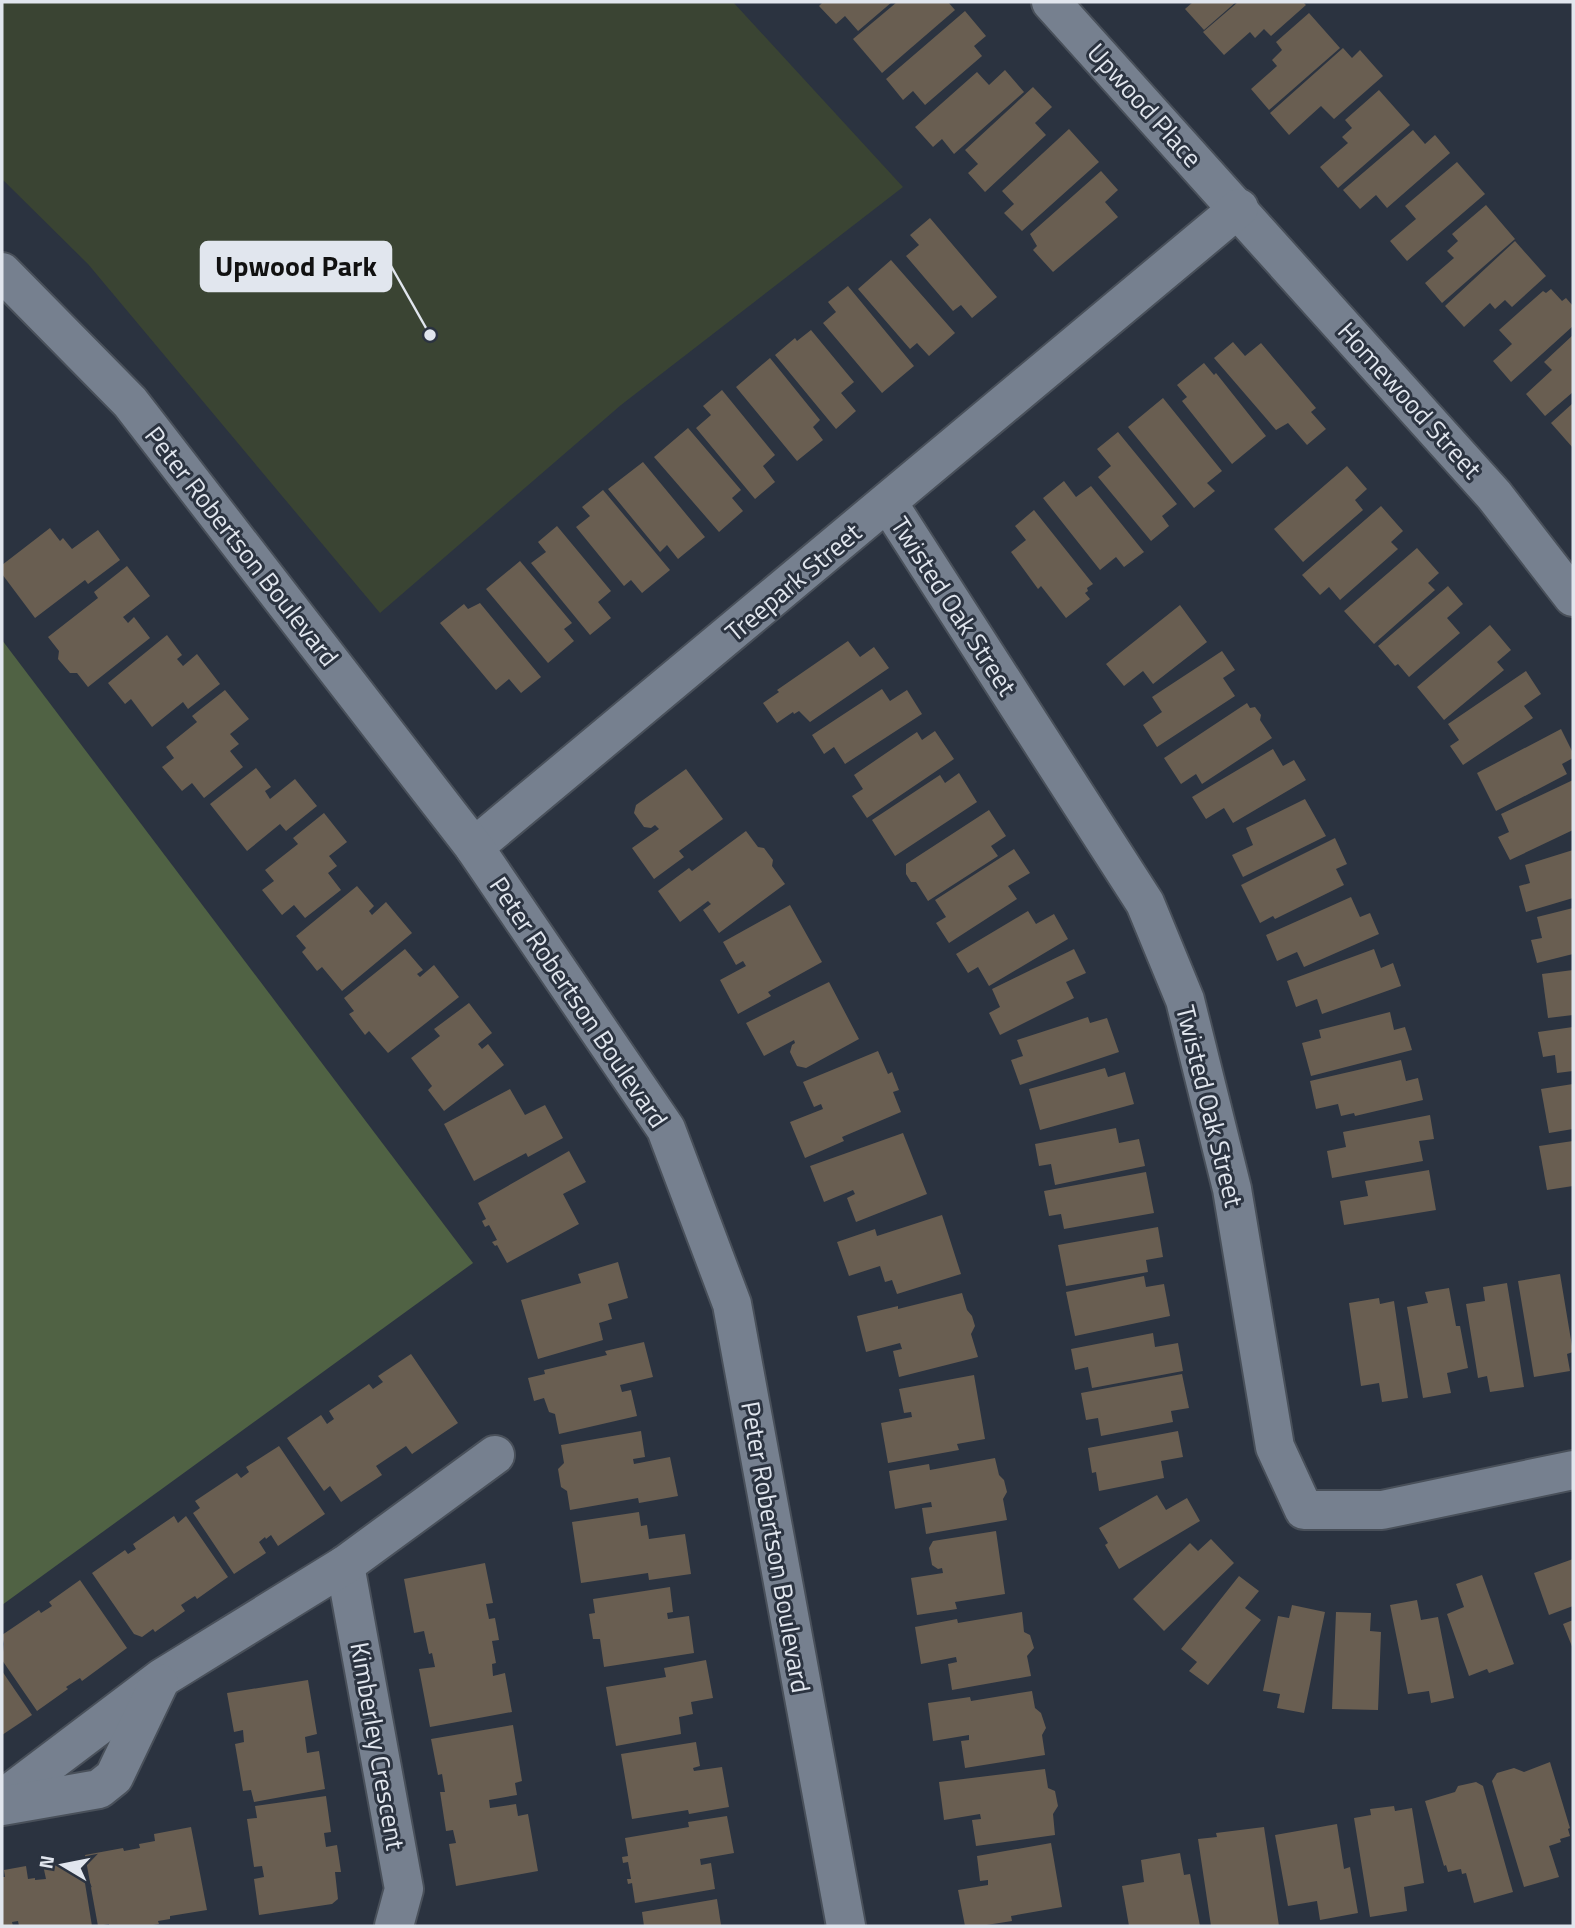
<svg xmlns="http://www.w3.org/2000/svg" width="1575" height="1928" font-family="'Titillium Web',sans-serif">
  <style>
    .green { fill: #3a4433 }
    .forest { fill: #506244 }
    .building { fill: #695e51 }
    .lines { fill: none; stroke-linecap: round; stroke-linejoin: round }
    .street-casing { stroke: #49505a; stroke-width: 42 }
    .secondary-casing { stroke: #49505a; stroke-width: 42 }
    .street { stroke: #76808f; stroke-width: 38 }
    .secondary { stroke: #76808f; stroke-width: 38 }
    .labels { text-anchor: middle; dominant-baseline: central; stroke-width: 6; stroke-linejoin: round; paint-order: stroke }
    .street-label { font-size: 26px; fill: #e1e6ee; stroke: #2b3340 }
    .leader { fill: none; stroke: #e1e6ee; stroke-width: 2.5 }
    .callout-dot { fill: #e1e6ee; stroke: #2b3340; stroke-width: 2.5 }
    .callout { fill: #e1e6ee; stroke: #e1e6ee; stroke-width: 2.5 }
    .callout-label { font-size: 28px; text-anchor: middle; font-weight: bold; fill: #111 }
  </style>
  <rect width="100%" height="100%" fill="#2b3340"/>
  <polygon class="green" points="2,2 733,2 903,187 621,405 380,613 88,264 2,179"/>
  <polygon class="forest" points="2,640 473,1263 2,1605"/>
  <g class="building">
    <polygon points="823,2 892,2 858,31 845,16 836,24 819,6"/>
    <polygon points="897,2 948,2 955,10 882,73 853,39"/>
    <polygon points="1193,2 1236,2 1204,30 1185,9"/>
    <polygon points="1238,2 1303,2 1306,5 1271,36 1264,29 1255,38 1250,32 1224,55 1203,32"/>
    <polygon points="965,11 986,36 974,46 982,56 925,105 913,91 903,100 886,79"/>
    <polygon points="1309,13 1340,48 1269,110 1251,89 1277,66 1272,60 1282,50 1276,42"/>
    <polygon points="1343,48 1352,58 1360,50 1383,76 1334,119 1321,106 1289,135 1270,113"/>
    <polygon points="1005,70 1024,92 954,154 942,139 933,147 915,127 977,72 989,85"/>
    <polygon points="1033,87 1052,107 1035,123 1046,135 985,192 968,173 978,164 965,150"/>
    <polygon points="1379,90 1410,125 1338,188 1320,167 1348,143 1342,137 1352,128 1345,120"/>
    <polygon points="1069,129 1099,162 1022,231 1004,213 1014,204 1002,191"/>
    <polygon points="1413,130 1425,144 1435,135 1450,153 1387,208 1376,195 1360,209 1343,190"/>
    <polygon points="1457,162 1485,194 1407,261 1390,241 1416,219 1405,206"/>
    <polygon points="1101,171 1118,190 1105,202 1118,217 1053,272 1033,250 1037,246 1030,234"/>
    <polygon points="1486,205 1515,239 1442,303 1425,283 1454,258 1447,251 1458,241 1452,234"/>
    <polygon points="930,218 997,297 972,318 961,305 953,311 906,256 919,245 910,235"/>
    <polygon points="1515,241 1546,276 1512,307 1505,300 1495,309 1490,303 1464,327 1445,306"/>
    <polygon points="891,260 955,333 929,356 917,343 910,349 858,289"/>
    <polygon points="848,286 914,366 882,393 823,323 836,312 828,302"/>
    <polygon points="1551,289 1562,301 1566,298 1573,306 1573,326 1511,382 1493,361 1512,344 1499,330 1543,291 1546,293"/>
    <polygon points="811,330 854,382 841,393 856,411 836,429 775,355 795,338 797,341"/>
    <polygon points="1573,335 1573,392 1545,416 1526,394 1552,370 1544,362"/>
    <polygon points="1233,342 1245,356 1261,343 1316,408 1311,412 1326,429 1307,445 1288,423 1276,430 1214,358"/>
    <polygon points="770,358 820,420 813,427 823,440 797,461 736,387"/>
    <polygon points="1204,363 1214,375 1216,373 1266,436 1232,464 1182,401 1187,397 1177,385"/>
    <polygon points="722,390 775,455 763,466 775,482 755,499 696,428 711,415 703,406"/>
    <polygon points="1163,398 1222,471 1207,483 1215,491 1194,508 1128,427"/>
    <polygon points="1573,403 1573,448 1551,423"/>
    <polygon points="688,428 741,490 732,498 743,511 719,532 654,457"/>
    <polygon points="1118,432 1177,504 1162,516 1169,526 1151,541 1098,477 1111,466 1097,449"/>
    <polygon points="643,462 705,537 678,559 667,545 660,552 608,489"/>
    <polygon points="1347,466 1367,489 1355,500 1363,510 1303,562 1274,529"/>
    <polygon points="1064,481 1076,497 1091,486 1144,552 1124,567 1116,557 1100,570 1043,498"/>
    <polygon points="603,490 670,570 642,593 631,580 624,586 576,527 590,516 582,507"/>
    <polygon points="1381,506 1403,531 1391,542 1398,549 1340,600 1329,587 1320,595 1302,575"/>
    <polygon points="1034,510 1093,584 1087,588 1088,591 1085,593 1090,599 1066,618 1041,586 1038,589 1011,552 1026,540 1015,526"/>
    <polygon points="557,526 611,591 598,602 611,618 590,635 531,563 546,552 538,542"/>
    <polygon points="50,528 60,541 63,538 72,549 98,530 120,560 88,584 85,580 35,618 2,574 2,565"/>
    <polygon points="1417,548 1439,573 1428,583 1435,590 1374,644 1344,611"/>
    <polygon points="520,561 572,623 564,629 574,641 548,663 486,589"/>
    <polygon points="127,566 150,596 123,617 128,623 134,617 150,638 88,687 77,673 70,673 58,659 59,651 48,637 98,598 94,592"/>
    <polygon points="1448,586 1463,604 1447,618 1460,633 1409,677 1398,664 1395,666 1378,646"/>
    <polygon points="480,603 541,677 521,693 509,679 496,690 440,623 464,604 468,609"/>
    <polygon points="1180,605 1207,642 1153,684 1143,671 1124,686 1106,664"/>
    <polygon points="1490,625 1511,650 1497,662 1504,670 1444,720 1417,687"/>
    <polygon points="167,635 182,655 177,659 183,666 197,654 220,684 188,709 183,702 152,727 131,699 125,704 108,683"/>
    <polygon points="848,641 860,657 874,647 889,668 810,722 799,711 794,714 793,712 777,723 763,703 779,692 777,690"/>
    <polygon points="1222,651 1235,670 1223,678 1235,696 1157,747 1143,725 1162,712 1152,697"/>
    <polygon points="1526,671 1541,694 1524,706 1533,718 1463,765 1450,746 1459,740 1448,724"/>
    <polygon points="882,689 890,701 907,690 922,714 845,764 834,747 824,754 812,735"/>
    <polygon points="225,690 249,719 230,734 239,744 230,751 243,767 204,798 192,783 182,791 162,767 174,758 166,747 197,722 192,716"/>
    <polygon points="1247,703 1250,708 1255,707 1261,715 1260,720 1272,738 1202,784 1196,774 1181,784 1164,758"/>
    <polygon points="1561,729 1573,753 1573,758 1562,764 1567,774 1496,811 1477,773"/>
    <polygon points="935,731 954,759 867,818 852,796 863,789 854,775 917,732 922,740"/>
    <polygon points="1273,749 1283,766 1294,760 1306,780 1233,823 1224,808 1206,819 1192,797"/>
    <polygon points="256,768 271,787 265,791 270,799 295,779 317,806 286,831 280,824 247,851 210,804"/>
    <polygon points="686,769 723,819 679,851 684,857 654,879 632,848 659,829 655,825 651,828 644,827 634,813 636,805"/>
    <polygon points="959,773 977,802 895,856 872,820 940,775 945,783"/>
    <polygon points="1573,780 1573,830 1510,860 1498,837 1509,832 1501,814"/>
    <polygon points="1305,799 1326,836 1243,877 1232,855 1253,845 1246,828"/>
    <polygon points="989,810 1006,836 991,846 998,856 928,901 916,882 911,882 906,874 906,864"/>
    <polygon points="324,813 347,842 329,856 337,866 328,873 341,890 305,918 294,905 282,915 262,890 274,881 265,870 298,844 293,838"/>
    <polygon points="746,831 758,847 764,848 773,860 772,866 785,884 719,933 703,910 711,904 708,901 680,922 658,891 689,868 692,871"/>
    <polygon points="1335,838 1347,864 1336,869 1344,885 1275,919 1273,916 1260,923 1241,885"/>
    <polygon points="1014,849 1030,873 1008,886 1017,899 949,943 936,923 946,917 935,900"/>
    <polygon points="1573,850 1573,898 1526,912 1519,886 1530,883 1525,865"/>
    <polygon points="357,886 374,906 369,911 372,915 386,902 412,933 342,991 322,967 317,971 302,952 306,948 296,936"/>
    <polygon points="1351,897 1360,917 1370,913 1379,934 1304,967 1297,952 1277,961 1266,935"/>
    <polygon points="790,905 822,962 768,992 771,996 738,1014 720,980 746,966 743,961 736,965 723,942"/>
    <polygon points="1573,908 1573,954 1537,963 1531,940 1542,938 1537,917"/>
    <polygon points="1028,911 1036,924 1054,914 1068,939 989,986 978,967 968,973 956,954"/>
    <polygon points="405,949 423,970 417,974 420,977 434,965 459,997 388,1053 369,1031 365,1035 349,1014 354,1011 344,998"/>
    <polygon points="1074,949 1086,973 1066,982 1074,998 1000,1035 989,1013 1000,1007 992,989"/>
    <polygon points="1374,949 1381,968 1393,963 1401,986 1322,1014 1317,999 1296,1007 1287,981"/>
    <polygon points="1573,970 1573,1015 1548,1018 1542,974"/>
    <polygon points="829,982 859,1039 806,1068 797,1066 790,1052 792,1045 795,1043 794,1040 764,1056 746,1023"/>
    <polygon points="469,1003 492,1033 478,1044 482,1049 488,1044 504,1065 444,1111 428,1090 432,1086 411,1058 440,1036 434,1029"/>
    <polygon points="1390,1012 1394,1030 1405,1027 1412,1050 1311,1076 1302,1043 1321,1038 1319,1030"/>
    <polygon points="1088,1017 1090,1023 1107,1018 1119,1052 1020,1085 1011,1060 1023,1056 1017,1040"/>
    <polygon points="1573,1027 1573,1071 1557,1073 1555,1055 1543,1057 1538,1032"/>
    <polygon points="878,1051 888,1074 892,1072 899,1090 893,1092 901,1112 842,1137 844,1141 805,1158 790,1122 823,1109 821,1104 814,1107 803,1082"/>
    <polygon points="1401,1060 1406,1081 1418,1078 1423,1100 1355,1116 1354,1113 1341,1116 1338,1104 1316,1109 1310,1081"/>
    <polygon points="1105,1068 1108,1077 1125,1072 1134,1104 1040,1130 1029,1089"/>
    <polygon points="1573,1084 1573,1129 1549,1133 1541,1089"/>
    <polygon points="510,1089 525,1115 545,1105 563,1138 528,1157 526,1153 474,1181 444,1124"/>
    <polygon points="1430,1115 1434,1139 1419,1141 1423,1161 1332,1178 1327,1151 1346,1147 1343,1132"/>
    <polygon points="1116,1128 1119,1143 1139,1139 1145,1166 1055,1185 1051,1164 1039,1166 1035,1144"/>
    <polygon points="903,1133 927,1194 856,1222 847,1198 855,1194 853,1190 824,1202 810,1166"/>
    <polygon points="1573,1141 1573,1186 1547,1190 1539,1146"/>
    <polygon points="569,1151 586,1182 563,1194 579,1224 507,1263 497,1245 495,1246 492,1242 497,1240 489,1225 485,1227 482,1221 486,1219 478,1203"/>
    <polygon points="1429,1170 1436,1210 1344,1225 1340,1201 1368,1196 1365,1181"/>
    <polygon points="1146,1172 1154,1213 1064,1229 1061,1214 1049,1216 1044,1191"/>
    <polygon points="942,1215 961,1274 897,1294 892,1280 885,1282 880,1266 849,1276 837,1242 875,1229 877,1236"/>
    <polygon points="1158,1227 1163,1257 1146,1260 1148,1272 1066,1286 1058,1245"/>
    <polygon points="618,1262 628,1298 608,1304 612,1319 599,1323 603,1340 538,1359 521,1300 581,1283 578,1274"/>
    <polygon points="1560,1274 1573,1352 1567,1354 1570,1371 1534,1377 1518,1281"/>
    <polygon points="1144,1276 1146,1287 1164,1284 1170,1316 1075,1336 1066,1292"/>
    <polygon points="1507,1283 1524,1387 1490,1392 1487,1376 1478,1378 1466,1304 1485,1301 1483,1287"/>
    <polygon points="1449,1288 1456,1326 1460,1326 1468,1368 1447,1373 1451,1393 1423,1398 1407,1307 1428,1303 1425,1292"/>
    <polygon points="962,1293 967,1310 972,1316 975,1326 971,1334 978,1357 899,1377 893,1351 902,1349 900,1343 866,1352 857,1316 898,1306 898,1309"/>
    <polygon points="1379,1298 1380,1304 1394,1301 1408,1398 1382,1402 1379,1383 1361,1386 1349,1303"/>
    <polygon points="1153,1333 1155,1347 1178,1343 1183,1371 1092,1388 1088,1367 1075,1370 1071,1349"/>
    <polygon points="644,1342 653,1377 620,1385 622,1392 631,1390 637,1416 559,1434 555,1414 549,1412 544,1398 534,1401 528,1378 545,1374 544,1370 607,1355 605,1351"/>
    <polygon points="411,1354 458,1423 412,1454 406,1446 376,1466 382,1475 341,1502 330,1486 324,1491 287,1438 321,1415 327,1424 334,1419 329,1411 369,1384 373,1389 383,1382 378,1376"/>
    <polygon points="1182,1374 1189,1408 1171,1411 1173,1422 1101,1436 1098,1418 1086,1420 1081,1393"/>
    <polygon points="974,1375 985,1439 957,1444 959,1450 888,1463 881,1423 912,1417 911,1412 904,1413 899,1389"/>
    <polygon points="641,1431 645,1457 633,1459 634,1464 670,1457 678,1496 639,1503 638,1498 570,1510 567,1491 561,1487 558,1469 564,1463 561,1445"/>
    <polygon points="1178,1431 1183,1457 1161,1461 1164,1478 1099,1491 1096,1472 1092,1473 1088,1448"/>
    <polygon points="279,1446 325,1514 278,1546 271,1535 266,1539 265,1537 259,1542 266,1553 234,1574 193,1513 200,1508 195,1501 237,1473 241,1478 249,1472 246,1467"/>
    <polygon points="995,1458 999,1475 1004,1480 1007,1492 1003,1499 1007,1520 926,1534 922,1508 932,1507 931,1502 895,1509 889,1471 929,1464 930,1470"/>
    <polygon points="1157,1495 1166,1510 1187,1498 1200,1521 1119,1569 1105,1545 1108,1543 1099,1528"/>
    <polygon points="639,1512 641,1526 647,1525 649,1539 685,1534 691,1574 649,1580 648,1573 581,1583 572,1522"/>
    <polygon points="174,1516 178,1523 186,1516 228,1577 197,1599 195,1596 181,1605 185,1611 155,1632 153,1629 142,1637 134,1634 92,1573 125,1550 128,1554 136,1549 133,1544"/>
    <polygon points="996,1531 1005,1594 955,1602 957,1609 917,1615 911,1578 943,1573 942,1568 938,1569 932,1565 929,1548 933,1541"/>
    <polygon points="1211,1539 1234,1563 1164,1631 1133,1599 1190,1543 1198,1551"/>
    <polygon points="1573,1559 1573,1606 1549,1615 1534,1573"/>
    <polygon points="485,1563 493,1603 486,1604 489,1619 495,1618 499,1640 492,1641 496,1663 492,1664 493,1676 505,1673 512,1712 430,1727 419,1669 435,1667 432,1653 429,1654 424,1631 414,1633 404,1579"/>
    <polygon points="1482,1575 1514,1664 1489,1673 1487,1669 1469,1676 1447,1614 1464,1607 1456,1584"/>
    <polygon points="1239,1576 1259,1591 1245,1608 1261,1620 1208,1685 1189,1671 1197,1662 1181,1649"/>
    <polygon points="80,1580 127,1648 82,1681 80,1678 66,1687 68,1689 37,1711 2,1660 4,1644 2,1635 39,1610 41,1613 52,1606 49,1602"/>
    <polygon points="670,1587 673,1612 667,1613 668,1619 689,1616 694,1653 604,1667 600,1639 593,1639 589,1614 595,1613 593,1599"/>
    <polygon points="1417,1600 1421,1620 1438,1617 1454,1698 1431,1703 1429,1691 1408,1694 1390,1605"/>
    <polygon points="1292,1605 1325,1612 1304,1713 1277,1708 1280,1694 1263,1691 1278,1616 1289,1618"/>
    <polygon points="1022,1612 1024,1632 1030,1635 1034,1648 1027,1656 1031,1676 952,1690 948,1664 957,1662 956,1657 921,1664 915,1627 957,1619 958,1623"/>
    <polygon points="1336,1612 1371,1613 1370,1631 1381,1632 1378,1710 1332,1709"/>
    <polygon points="1573,1620 1573,1649 1563,1624"/>
    <polygon points="706,1660 713,1698 691,1702 693,1714 679,1717 681,1734 616,1746 606,1687 666,1677 664,1668"/>
    <polygon points="2,1671 32,1715 2,1735"/>
    <polygon points="308,1680 317,1734 305,1737 307,1753 319,1751 325,1789 254,1802 251,1790 243,1791 235,1744 244,1742 243,1730 234,1732 227,1693"/>
    <polygon points="1032,1691 1035,1708 1041,1713 1046,1728 1042,1735 1045,1755 965,1768 961,1741 969,1740 969,1735 933,1741 928,1703 970,1697 971,1701"/>
    <polygon points="513,1725 522,1781 515,1783 517,1795 489,1800 490,1808 516,1804 518,1816 528,1814 538,1871 456,1886 449,1844 456,1843 453,1830 446,1831 440,1792 445,1792 442,1774 438,1775 431,1739"/>
    <polygon points="696,1742 700,1766 693,1768 694,1771 722,1767 729,1807 689,1814 688,1810 632,1819 621,1754"/>
    <polygon points="1550,1762 1570,1828 1568,1829 1570,1836 1560,1839 1561,1842 1549,1846 1559,1877 1524,1887 1492,1781 1497,1773 1514,1768 1524,1772"/>
    <polygon points="1045,1769 1048,1788 1055,1791 1058,1806 1053,1814 1055,1835 976,1846 972,1820 981,1819 980,1814 944,1820 939,1782"/>
    <polygon points="1476,1782 1483,1786 1513,1892 1474,1903 1466,1873 1462,1874 1461,1869 1448,1872 1446,1865 1444,1866 1425,1801 1455,1792 1458,1786"/>
    <polygon points="326,1796 331,1832 324,1833 326,1847 337,1845 341,1872 335,1872 338,1899 332,1904 259,1915 254,1879 264,1877 262,1866 254,1867 247,1819 257,1818 255,1806"/>
    <polygon points="1394,1806 1395,1811 1412,1808 1424,1883 1404,1887 1407,1911 1370,1917 1354,1818 1371,1815 1370,1809"/>
    <polygon points="727,1816 734,1853 700,1859 701,1865 711,1863 715,1889 635,1903 632,1883 628,1884 627,1879 631,1879 628,1862 623,1863 622,1857 628,1856 625,1838 689,1827 688,1822"/>
    <polygon points="1337,1824 1344,1869 1350,1867 1358,1913 1320,1920 1317,1901 1288,1906 1275,1835"/>
    <polygon points="191,1827 207,1910 170,1916 170,1919 158,1921 159,1924 147,1926 109,1926 109,1924 98,1926 85,1855 123,1848 124,1851 140,1848 139,1844 155,1841 154,1834"/>
    <polygon points="1264,1827 1279,1926 1211,1926 1198,1839 1217,1837 1216,1833"/>
    <polygon points="1051,1843 1062,1907 1011,1916 1012,1921 980,1926 965,1926 958,1890 988,1885 988,1880 980,1881 977,1856"/>
    <polygon points="1180,1853 1184,1875 1190,1874 1200,1926 1129,1926 1122,1886 1144,1882 1141,1860"/>
    <polygon points="81,1859 92,1926 19,1926 18,1921 12,1922 13,1926 2,1926 2,1877 5,1877 4,1870 26,1866 28,1879 35,1878 35,1880 46,1879 43,1865"/>
    <polygon points="717,1899 721,1925 644,1926 642,1912"/>
  </g>
  <g class="lines">
    <defs>
      <g id="street">
        <polyline points="1051,2 1494,495 1573,597"/>
        <polyline points="888,503 1145,903 1185,1000 1232,1189 1275,1447 1304,1510 1382,1510 1573,1470"/>
        <polyline points="474,847 1239,208"/>
        <polyline points="345,1565 404,1889 394,1926"/>
        <polyline points="2,1799 162,1678 345,1565 495,1455"/>
        <polyline points="2,1806 99,1789 114,1777 159,1683"/>
      </g>
      <polyline id="secondary" points="2,272 130,402 474,847 666,1129 732,1304 846,1926"/>
    </defs>
    <use href="#street" class="street-casing"/>
    <use href="#secondary" class="secondary-casing"/>
    <use href="#street" class="street"/>
    <use href="#secondary" class="secondary"/>
  </g>
  <g class="labels">
    <g class="street-label">
      <text transform="translate(1145 105) rotate(48)">Upwood Place</text>
      <text transform="translate(1410 400) rotate(48)">Homewood Street</text>
      <text transform="translate(242 546) rotate(52)">Peter Robertson Boulevard</text>
      <text transform="translate(793 582) rotate(-40)">Treepark Street</text>
      <text transform="translate(954 606) rotate(57)">Twisted Oak Street</text>
      <text transform="translate(579 1002) rotate(56)">Peter Robertson Boulevard</text>
      <text transform="translate(1210 1106) rotate(76)">Twisted Oak Street</text>
      <text transform="translate(776 1547) rotate(80)">Peter Robertson Boulevard</text>
      <text transform="translate(378 1746) rotate(80)">Kimberley Crescent</text>
    </g>
  </g>
  <path class="leader" d="M430 335L391 266"/>
  <circle class="callout-dot" cx="430" cy="335" r="7"/>
  <rect class="callout" x="201" y="242" width="190" height="49" rx="7"/>
  <g class="callout-label">
    <text x="296" y="276">Upwood Park</text>
  </g>
  <rect width="1575" height="1928" fill="none" stroke="#e1e6ee" stroke-width="7"/>
  <g transform="translate(63 1865) rotate(280)" stroke="#2b3340" stroke-width="5" paint-order="stroke">
  <path d="M0-5L12 26L0 18L-12 26Z" fill="#e1e6ee"/>
  <text y="-10" font-size="19" font-weight="bold" text-anchor="middle" fill="#e1e6ee">N</text>
  </g>
</svg>
